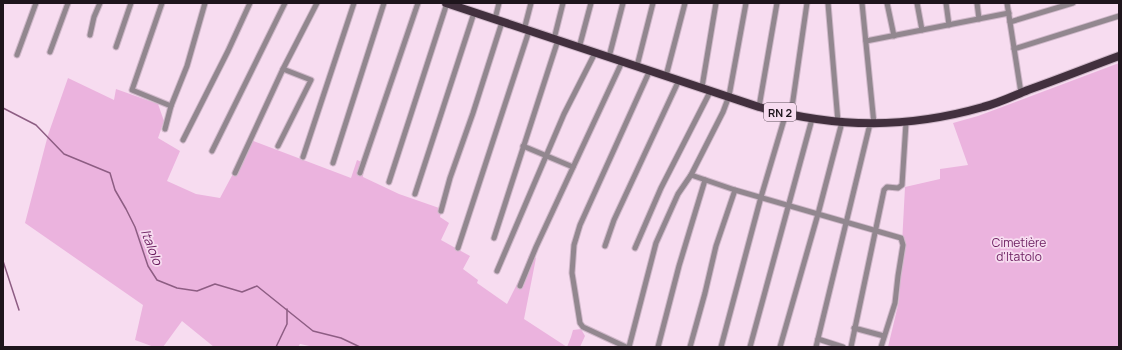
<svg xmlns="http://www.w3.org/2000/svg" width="1122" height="350" font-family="Manrope,sans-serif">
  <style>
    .green { fill: #ebb3de }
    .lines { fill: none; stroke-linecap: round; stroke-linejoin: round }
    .stream { stroke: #8d5d83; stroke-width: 1.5 }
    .minor-casing { stroke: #d0b8ca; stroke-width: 7 }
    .trunk-casing { stroke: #d0b8ca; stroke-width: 10 }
    .minor { stroke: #92878f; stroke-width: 5 }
    .trunk { stroke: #42303e; stroke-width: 8 }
    .labels { text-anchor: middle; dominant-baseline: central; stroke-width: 3.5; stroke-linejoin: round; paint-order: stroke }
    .shield { fill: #f7dcf0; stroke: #5f515c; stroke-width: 1 }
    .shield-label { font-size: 11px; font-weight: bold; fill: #1e151c }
    .park-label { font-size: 12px; fill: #6a1c5e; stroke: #f7dcf0 }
    .water-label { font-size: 13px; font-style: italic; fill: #681a5c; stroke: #f7dcf0 }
  </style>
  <rect width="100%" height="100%" fill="#f7dcf0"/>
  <g class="green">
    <polygon points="1119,63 1119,347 888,347 899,301 905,187 940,179 940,169 968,165 953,123 978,116"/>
    <polygon points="68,78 114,100 116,89 158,104 164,121 158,138 180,151 167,181 196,194 220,198 251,140 351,178 357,160 364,163 363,177 399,194 442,209 440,217 449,223 441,240 470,256 463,269 478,280 477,283 507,304 523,272 529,255 536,258 524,319 567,347 571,337 573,330 581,329 585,336 580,347 314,347 300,344 298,347 214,347 182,321 163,347 154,347 135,340 143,305 25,223 48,135"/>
  </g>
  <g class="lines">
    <g class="stream">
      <polyline points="3,108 36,125 64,154 110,173 115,190 126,209 135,227 148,266 157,280 177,288 197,291 215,284 242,292 257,286 313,331 341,338 360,347"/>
      <polyline points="3,261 19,310"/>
      <polyline points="276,347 287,324 287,309"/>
    </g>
    <defs>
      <g id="minor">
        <polyline points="162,3 132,90 171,106"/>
        <polyline points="828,3 838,122"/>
        <polyline points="862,3 874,124"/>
        <polyline points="887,3 894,36"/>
        <polyline points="917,3 922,30"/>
        <polyline points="946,3 949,25"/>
        <polyline points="977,3 979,19"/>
        <polyline points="1007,3 1021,93"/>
        <polyline points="495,19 499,3"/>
        <polyline points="1010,22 1073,3"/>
        <polyline points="524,30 531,3"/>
        <polyline points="90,35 94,17 100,3"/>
        <polyline points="554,39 563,3"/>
        <polyline points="866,41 1009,13"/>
        <polyline points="116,47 131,3"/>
        <polyline points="579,48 591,3"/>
        <polyline points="1014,49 1119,16"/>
        <polyline points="50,52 68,3"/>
        <polyline points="17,55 36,3"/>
        <polyline points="609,57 623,3"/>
        <polyline points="637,66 653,3"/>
        <polyline points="666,76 685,3"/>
        <polyline points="702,87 716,3"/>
        <polyline points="759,107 777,3"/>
        <polyline points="791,114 807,3"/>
        <polyline points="165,129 171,106 187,66 205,3"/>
        <polyline points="183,140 228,51 250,3"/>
        <polyline points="278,146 311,80 283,69"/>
        <polyline points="523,146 573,167"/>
        <polyline points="212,151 285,3"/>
        <polyline points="303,157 354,3"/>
        <polyline points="333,163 384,3"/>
        <polyline points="235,173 283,69 317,3"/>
        <polyline points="360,173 418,3"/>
        <polyline points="691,175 735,190 901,238 903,245 898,276 895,303 881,347"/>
        <polyline points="389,182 447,3"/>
        <polyline points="415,194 474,13"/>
        <polyline points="441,211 450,178 473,113 502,22"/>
        <polyline points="494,238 558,40"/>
        <polyline points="605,246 614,220 679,80"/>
        <polyline points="458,248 529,31"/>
        <polyline points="635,248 661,188 711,90"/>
        <polyline points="497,271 564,114 595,53"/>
        <polyline points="520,286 536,247 622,62"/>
        <polyline points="854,328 884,336"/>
        <polyline points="818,339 843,347"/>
        <polyline points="626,347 583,327 580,323 572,273 574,245 580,225 650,70"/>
        <polyline points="629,347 656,243 678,194 691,175 723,112 729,96 746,3"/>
        <polyline points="658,347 679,266 705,180"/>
        <polyline points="690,347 705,293 716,246 735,190"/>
        <polyline points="721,347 761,197 786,113"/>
        <polyline points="750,347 812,119"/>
        <polyline points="780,347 818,214 842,122"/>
        <polyline points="816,347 870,124"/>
        <polyline points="851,347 884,190 887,187 898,188 902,185 906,123"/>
      </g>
      <path id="trunk" d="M446,3L759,107C837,128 906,129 983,107C999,103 1013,96 1028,90C1059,79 1089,67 1119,56"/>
    </defs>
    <use href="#minor" class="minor-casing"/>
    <use href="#trunk" class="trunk-casing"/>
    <use href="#minor" class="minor"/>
    <use href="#trunk" class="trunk"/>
  </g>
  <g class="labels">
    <rect class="shield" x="764" y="103" width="32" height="18" rx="3"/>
    <g class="shield-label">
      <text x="780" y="112">RN 2</text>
    </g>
    <g class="park-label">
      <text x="1019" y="242">Cimetière<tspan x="1019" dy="14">d'Itatolo</tspan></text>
    </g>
    <g class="water-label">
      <text transform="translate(152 247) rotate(69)">Italolo</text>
    </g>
  </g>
  <rect width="1122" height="350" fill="none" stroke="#1e151c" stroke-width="8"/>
</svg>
